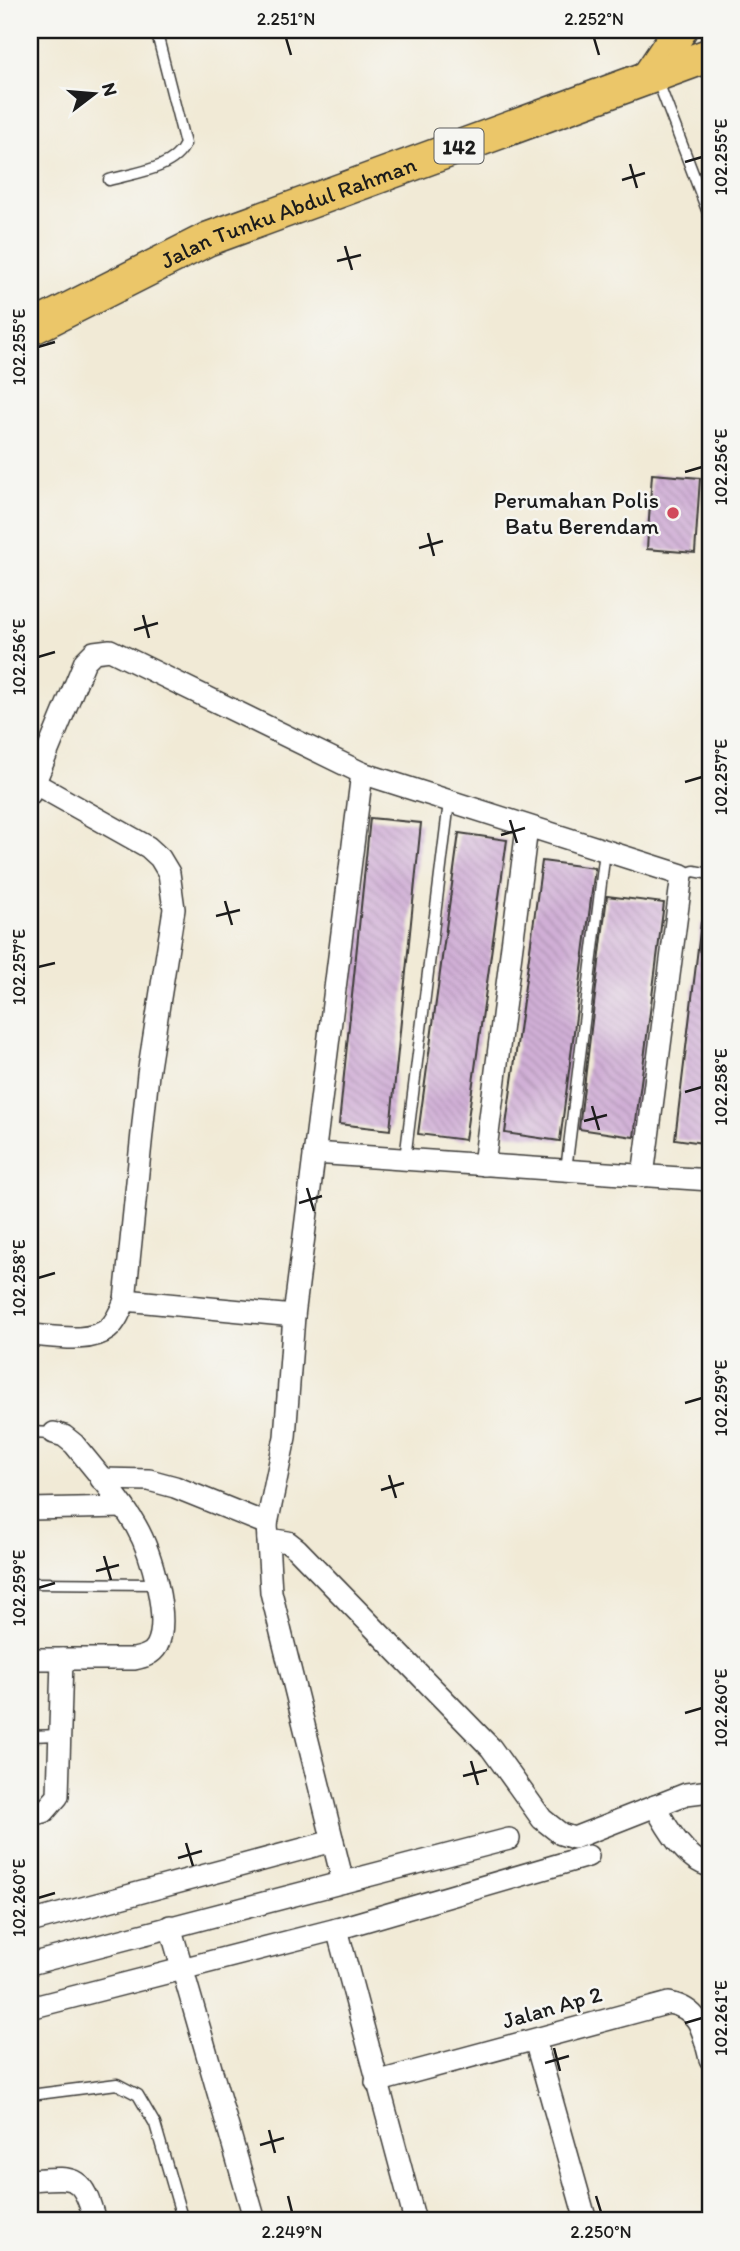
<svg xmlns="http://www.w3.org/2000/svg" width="740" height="2251" font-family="Itim,sans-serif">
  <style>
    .building { fill: url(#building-back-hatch) }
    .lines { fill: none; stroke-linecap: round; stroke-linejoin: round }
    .lane-casing { stroke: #3c3b38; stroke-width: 13 }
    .street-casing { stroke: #3c3b38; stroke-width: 24 }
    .primary-casing { stroke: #3c3b38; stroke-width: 36 }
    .lane { stroke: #fff; stroke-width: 10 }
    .street { stroke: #fff; stroke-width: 21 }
    .primary { stroke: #ebc669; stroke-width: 33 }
    .ticks { fill: none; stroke: #1c1c1c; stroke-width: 2.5 }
    .poi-dot { fill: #d1495b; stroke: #f6f6f2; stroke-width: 2.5 }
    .labels { text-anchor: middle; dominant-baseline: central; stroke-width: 5; stroke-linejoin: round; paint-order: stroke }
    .shield { fill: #f6f6f2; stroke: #5d5d5c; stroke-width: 2 }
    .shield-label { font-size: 21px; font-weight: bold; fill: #1c1c1c }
    .street-label { font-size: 23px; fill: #1c1c1c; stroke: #f6f6f2 }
    .poi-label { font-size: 23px; fill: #1c1c1c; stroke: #f6f6f2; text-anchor: end }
    .neatline { fill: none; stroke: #1c1c1c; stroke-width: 2.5 }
    .ticks-label { font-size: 18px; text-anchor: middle; fill: #1c1c1c }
  </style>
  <defs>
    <pattern id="building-back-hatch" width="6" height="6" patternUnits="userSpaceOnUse" patternTransform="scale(1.75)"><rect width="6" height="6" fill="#d0afd6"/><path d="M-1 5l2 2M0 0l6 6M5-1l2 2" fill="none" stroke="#b296b7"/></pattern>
  </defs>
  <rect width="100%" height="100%" fill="#f6f6f2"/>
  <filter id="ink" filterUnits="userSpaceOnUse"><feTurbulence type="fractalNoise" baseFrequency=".0143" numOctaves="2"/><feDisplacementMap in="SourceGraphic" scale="14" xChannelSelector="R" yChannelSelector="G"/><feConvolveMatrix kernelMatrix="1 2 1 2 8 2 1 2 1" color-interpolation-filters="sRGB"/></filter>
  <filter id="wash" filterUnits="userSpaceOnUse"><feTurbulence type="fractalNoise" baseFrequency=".00686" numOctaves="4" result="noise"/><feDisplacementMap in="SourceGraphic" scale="28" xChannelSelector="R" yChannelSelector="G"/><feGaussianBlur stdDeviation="1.57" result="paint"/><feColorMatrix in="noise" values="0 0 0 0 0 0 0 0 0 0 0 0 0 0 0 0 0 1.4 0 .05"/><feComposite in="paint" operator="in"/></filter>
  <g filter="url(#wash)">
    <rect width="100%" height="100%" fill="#f1ead6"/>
    <g id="blocks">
      <g class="building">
        <polygon points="652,474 700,478 695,553 647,549"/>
        <polygon points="370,818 421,823 390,1130 339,1124"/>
        <polygon points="459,833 507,840 465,1140 418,1134"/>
        <polygon points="542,861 595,868 560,1141 505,1133"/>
        <polygon points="607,896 664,903 634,1137 579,1129"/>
        <polygon points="701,923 710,924 710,1144 675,1139"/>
      </g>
    </g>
  </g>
  <g filter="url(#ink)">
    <use href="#blocks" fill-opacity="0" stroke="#3c3b38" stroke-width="2"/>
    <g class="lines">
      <defs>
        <g id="lane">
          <polyline points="657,79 710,218"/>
          <path d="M109,180C134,173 174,169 185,144L156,30"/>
          <polyline points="682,875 694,871 710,874"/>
          <polyline points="405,1159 449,802"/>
          <polyline points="566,1170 605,851"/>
          <polyline points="30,1432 54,1433"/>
          <polyline points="30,1583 156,1584"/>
          <polyline points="30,1736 60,1735"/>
          <polyline points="30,2095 117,2084 138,2095 155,2124 183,2221"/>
        </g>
        <g id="street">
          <polyline points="30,794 85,661 94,652 110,650 362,773 682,875 643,1176"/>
          <polyline points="314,1153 710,1180"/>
          <polyline points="484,1165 527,828"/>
          <polyline points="125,1300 294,1316"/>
          <path d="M30,1335C52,1336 89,1344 108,1329C117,1321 121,1310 125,1300L148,1074L174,909L169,873L160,858L148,847L34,783"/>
          <polyline points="101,1479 149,1480 175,1487 267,1524"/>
          <polyline points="30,1509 124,1507"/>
          <polyline points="268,1539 288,1542 297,1549 491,1748 542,1819 561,1834 574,1838 686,1794 710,1791"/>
          <path d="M30,1659H134C143,1657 152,1655 157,1646C171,1619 151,1552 136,1526C119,1497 95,1470 74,1444L64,1436L54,1433"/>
          <path d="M655,1806C666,1826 685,1860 710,1866"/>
          <polyline points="30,1815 44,1812 58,1796 62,1659"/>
          <polyline points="343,1882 271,1592 267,1524 285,1437 294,1316 362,773"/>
          <polyline points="30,1922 333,1841"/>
          <polyline points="170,1926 255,2221"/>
          <polyline points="337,1929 415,2221"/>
          <polyline points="30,1964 509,1839"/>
          <polyline points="30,2008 337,1929 588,1856"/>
          <polyline points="535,2040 586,2221"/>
          <path d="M376,2082L669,2003C701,2009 703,2032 710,2059"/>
          <path d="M30,2180C76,2177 82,2174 95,2221"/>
        </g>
        <g id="primary">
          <polyline points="649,76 680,30"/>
          <path id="s1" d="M30,329L208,239L710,55"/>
        </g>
      </defs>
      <use href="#lane" class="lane-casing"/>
      <use href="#street" class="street-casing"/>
      <use href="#primary" class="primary-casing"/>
      <use href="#lane" class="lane"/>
      <use href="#street" class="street"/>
      <use href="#primary" class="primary"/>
    </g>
  </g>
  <path class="ticks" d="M286,38L291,55M594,38L599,55M685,162L702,157M630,164L637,188M622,180L645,173M345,246L352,270M337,261L361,255M38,347L55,342M685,472L702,467M428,533L434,556M419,548L443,541M143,615L149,638M134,630L158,623M38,657L55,652M685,782L702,777M510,820L517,843M501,835L525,828M225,901L232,925M216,916L240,910M38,967L55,963M685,1092L702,1087M592,1106L599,1130M584,1121L607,1115M307,1188L314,1211M299,1203L322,1196M38,1278L55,1273M685,1403L702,1398M389,1475L396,1498M381,1490L404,1483M104,1556L111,1580M96,1571L119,1565M38,1588L55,1583M685,1713L702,1708M471,1761L478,1785M463,1776L487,1770M186,1843L193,1866M178,1858L202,1851M38,1898L55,1893M685,2023L702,2018M554,2048L560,2071M545,2063L569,2056M269,2130L275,2153M260,2145L284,2138M288,2196L292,2212M596,2196L601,2212"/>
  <circle class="poi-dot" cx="673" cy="513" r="7"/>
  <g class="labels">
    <rect class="shield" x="434.5" y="128.5" width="49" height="35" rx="5"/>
    <g class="shield-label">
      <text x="459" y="146">142</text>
    </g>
    <g class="street-label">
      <text stroke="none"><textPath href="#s1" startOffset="284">Jalan Tunku Abdul Rahman</textPath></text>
      <text transform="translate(552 2007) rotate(-16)">Jalan Ap 2</text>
    </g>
    <g class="poi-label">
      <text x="659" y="500">Perumahan Polis<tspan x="659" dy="26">Batu Berendam</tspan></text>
    </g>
  </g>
  <rect width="740" height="2251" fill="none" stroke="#f6f6f2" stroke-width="77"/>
  <g transform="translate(94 94) rotate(74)" stroke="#f6f6f2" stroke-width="5" paint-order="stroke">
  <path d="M0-5L12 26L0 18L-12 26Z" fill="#1c1c1c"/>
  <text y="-10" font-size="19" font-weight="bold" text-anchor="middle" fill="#1c1c1c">N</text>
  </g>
  <rect x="38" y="38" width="664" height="2174" class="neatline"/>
  <g class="ticks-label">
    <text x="286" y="25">2.251°N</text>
    <text x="594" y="25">2.252°N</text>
    <text transform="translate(721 157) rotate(-90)" y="6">102.255°E</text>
    <text transform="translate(19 347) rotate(-90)" y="6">102.255°E</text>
    <text transform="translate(721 467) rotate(-90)" y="6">102.256°E</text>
    <text transform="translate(19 657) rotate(-90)" y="6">102.256°E</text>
    <text transform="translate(721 777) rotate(-90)" y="6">102.257°E</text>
    <text transform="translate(19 967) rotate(-90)" y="6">102.257°E</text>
    <text transform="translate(721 1087) rotate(-90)" y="6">102.258°E</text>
    <text transform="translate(19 1278) rotate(-90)" y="6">102.258°E</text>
    <text transform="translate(721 1398) rotate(-90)" y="6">102.259°E</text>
    <text transform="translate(19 1588) rotate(-90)" y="6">102.259°E</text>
    <text transform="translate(721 1708) rotate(-90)" y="6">102.260°E</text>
    <text transform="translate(19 1898) rotate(-90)" y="6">102.260°E</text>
    <text transform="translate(721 2018) rotate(-90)" y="6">102.261°E</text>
    <text x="292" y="2238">2.249°N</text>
    <text x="601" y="2238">2.250°N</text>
  </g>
</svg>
